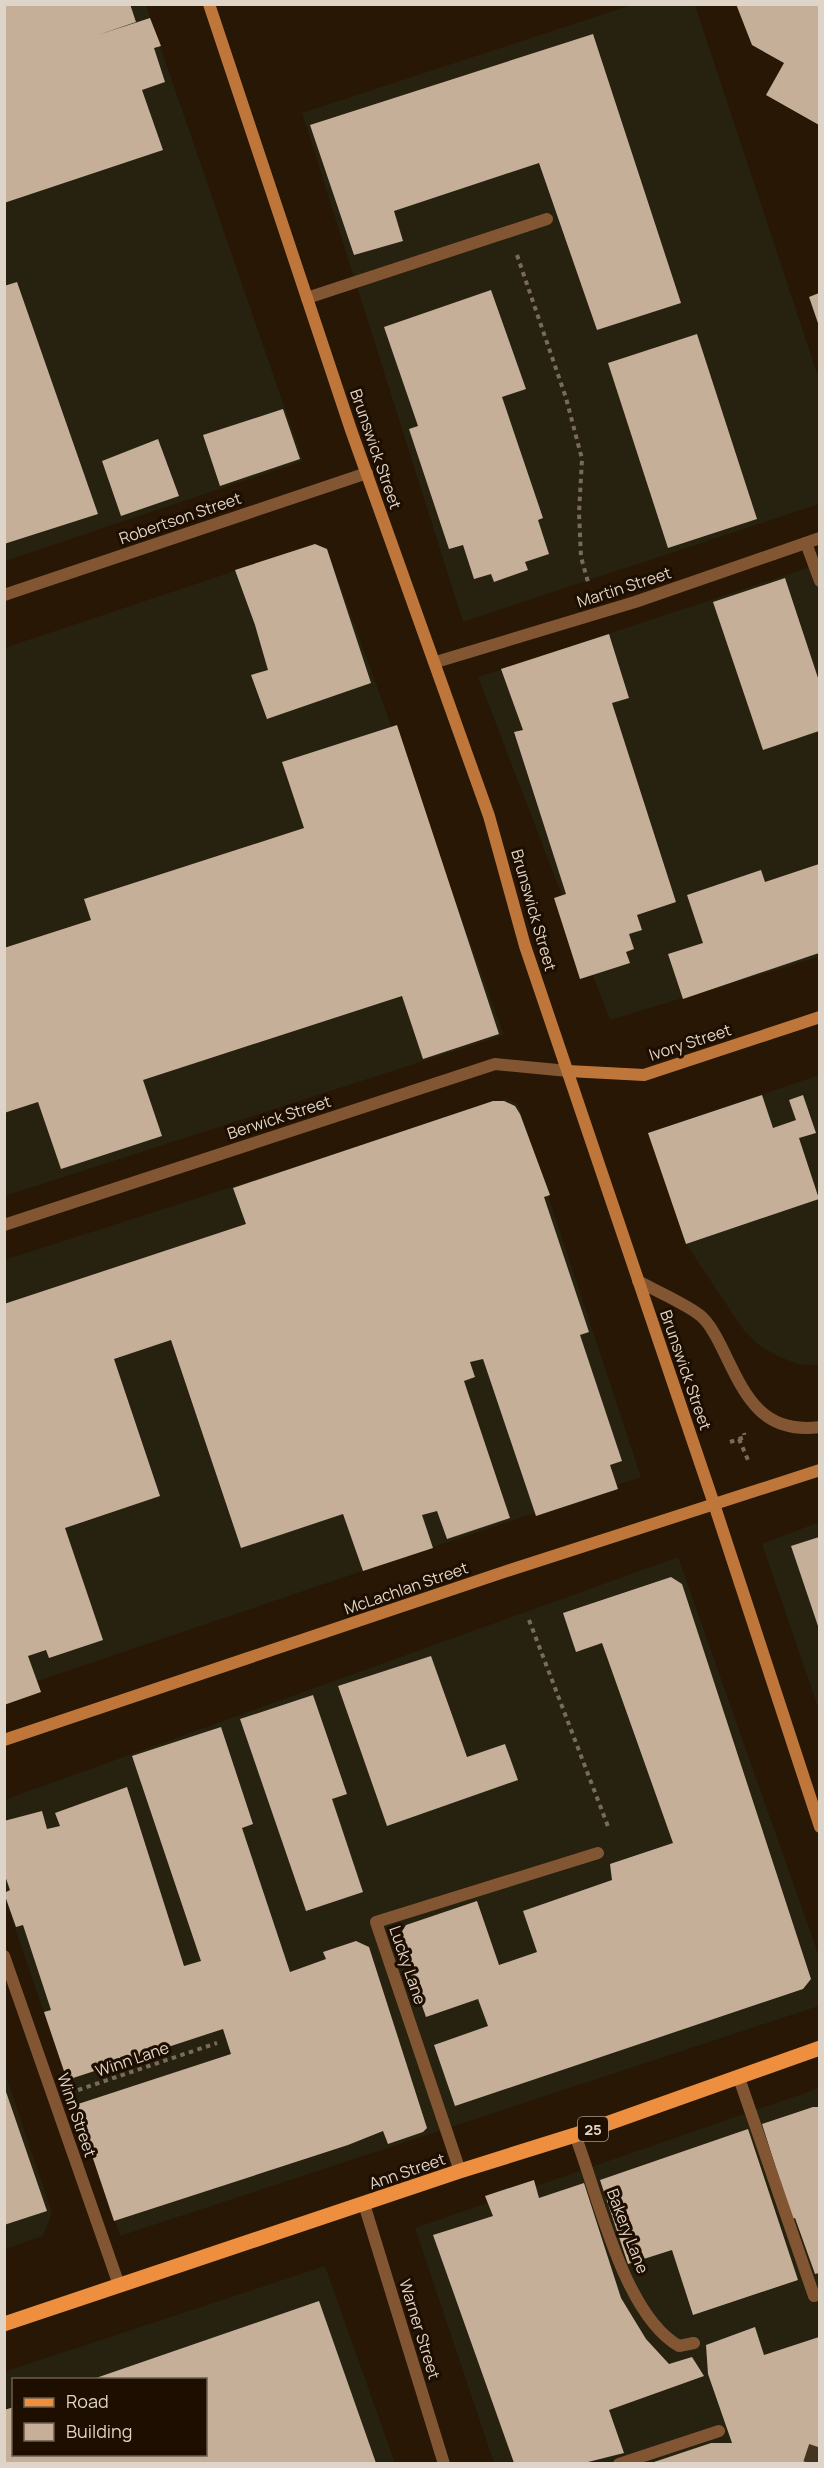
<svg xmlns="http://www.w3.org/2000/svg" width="824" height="2468" font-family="Manrope,sans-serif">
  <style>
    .commercial { fill: #272110; fill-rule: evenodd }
    .building { fill: #c5af98 }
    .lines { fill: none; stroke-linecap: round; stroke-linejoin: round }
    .motorway-tunnel { stroke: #433321; stroke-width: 18; stroke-dasharray: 18 9; stroke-linecap: butt }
    .path { stroke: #796b5b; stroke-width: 4; stroke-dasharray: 4.5 4.5; stroke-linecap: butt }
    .service { stroke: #835633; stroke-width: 12 }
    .minor { stroke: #835633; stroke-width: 12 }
    .tertiary { stroke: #835633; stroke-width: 12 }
    .secondary { stroke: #bf763b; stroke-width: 12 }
    .primary { stroke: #ed8f3f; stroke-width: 15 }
    .labels { text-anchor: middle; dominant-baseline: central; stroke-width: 6; stroke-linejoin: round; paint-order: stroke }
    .shield { fill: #1d0e00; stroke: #a5998c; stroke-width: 1.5 }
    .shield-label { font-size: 15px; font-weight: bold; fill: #dfd4c8 }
    .street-label { font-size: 16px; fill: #dfd4c8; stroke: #1d0e00 }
  </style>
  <rect width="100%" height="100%" fill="#271704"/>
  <g class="commercial">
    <polygon points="4,5 146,5 303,461 5,561"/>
    <polygon points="631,5 695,5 819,379 819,504 463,622 302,113"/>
    <polygon points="315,544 327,549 504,1035 5,1196 4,648"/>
    <polygon points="819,564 819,957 610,1020 478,677"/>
    <polygon points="819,1075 819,1366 798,1364 779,1357 760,1346 744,1331 686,1244 648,1133"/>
    <polygon points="506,1099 518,1104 641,1477 5,1692 4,1260"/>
    <polygon points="819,1522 819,1710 762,1544"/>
    <polygon points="678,1557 819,1956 819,2006 120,2236 5,1899 4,1800"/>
    <polygon points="4,2070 52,2213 43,2236 5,2249"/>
    <polygon points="819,2088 819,2463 494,2463 415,2228"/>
    <path d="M325,2266L395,2463H5L4,2372ZM14,2380H206V2454H14Z"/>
  </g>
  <g class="building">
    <polygon points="4,4 130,4 136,22 98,35 150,18 161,46 154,48 165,82 142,90 163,150 4,203"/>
    <polygon points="736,4 819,4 819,125 766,95 784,63 752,45"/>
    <polygon points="593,34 681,303 597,330 539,163 394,211 403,241 354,255 310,125"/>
    <polygon points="17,282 98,514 4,544 4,286"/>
    <polygon points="491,290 526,389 502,397 543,518 538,520 549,554 525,562 528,570 494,582 491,574 474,579 463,545 449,549 409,429 418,426 384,327"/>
    <polygon points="819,293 819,326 809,297"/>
    <polygon points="697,334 757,519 668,548 608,363"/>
    <polygon points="283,409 300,459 220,486 203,435"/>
    <polygon points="158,439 179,496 121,516 102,461"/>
    <polygon points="315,544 327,549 371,683 267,719 251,675 268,670 255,625 235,570"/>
    <polygon points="785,578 819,681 819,731 763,750 713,602"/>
    <polygon points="609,634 629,698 612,703 676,902 637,915 642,930 629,934 634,949 626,952 630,963 580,979 554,898 566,894 514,732 523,730 501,669"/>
    <polygon points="397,725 499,1034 423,1059 402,996 143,1080 162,1136 61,1169 38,1102 4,1113 4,948 91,920 84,899 304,828 282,762"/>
    <polygon points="819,864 819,953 683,999 668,954 703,943 687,895 761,870 765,882"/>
    <polygon points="762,1095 773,1128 796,1120 789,1100 803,1095 816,1133 799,1138 819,1199 686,1244 648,1133"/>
    <polygon points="493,1101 504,1101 515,1106 520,1114 550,1195 544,1197 589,1332 580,1335 622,1461 610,1465 618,1489 536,1516 483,1359 470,1362 475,1377 464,1381 510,1518 447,1539 437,1511 422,1515 433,1548 363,1571 343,1514 241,1548 171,1340 114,1359 160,1496 65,1528 103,1640 49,1658 46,1650 28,1656 41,1692 4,1705 4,1304 246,1224 233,1188"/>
    <polygon points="819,1537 819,1629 791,1546"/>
    <polygon points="671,1577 682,1584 811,1979 803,1989 455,2106 434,2045 488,2026 478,1999 426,2017 398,1938 406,1925 477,1901 499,1965 537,1952 523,1911 612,1880 610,1864 673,1843 602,1643 576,1652 563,1613"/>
    <polygon points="431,1656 467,1757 505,1744 518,1780 387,1826 338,1686"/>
    <polygon points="313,1695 347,1794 332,1799 363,1892 306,1911 240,1719"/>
    <polygon points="221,1727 253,1824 242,1828 290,1972 326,1959 323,1952 356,1941 369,1947 427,2128 423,2132 388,2144 383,2131 348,2145 114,2221 75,2105 231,2054 223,2029 67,2080 44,2012 51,2010 23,1925 16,1927 4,1893 10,1890 4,1873 4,1821 42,1811 47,1829 60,1826 55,1813 127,1787 184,1966 201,1961 132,1756"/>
    <polygon points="4,2086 47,2211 4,2225"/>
    <polygon points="813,2107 819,2107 819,2273 815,2274 795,2218 792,2219 762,2124"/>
    <polygon points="748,2129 798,2280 693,2315 672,2250 628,2264 600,2180"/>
    <polygon points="534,2180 539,2198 584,2183 621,2298 646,2339 669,2364 692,2357 704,2376 609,2410 624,2453 584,2463 514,2463 433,2235 493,2216 485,2196"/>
    <polygon points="319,2301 376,2463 6,2463 4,2410 14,2407 14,2454 206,2454 206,2379 93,2379"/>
    <polygon points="755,2327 764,2355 819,2337 819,2463 651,2463 711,2443 732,2443 708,2374 706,2345"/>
  </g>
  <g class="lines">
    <polyline class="motorway-tunnel" points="812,2464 820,2440"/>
    <g class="path">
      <polyline points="517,255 566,398 582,459 579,513 581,557 588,582"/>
      <polyline points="739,1439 748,1460"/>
      <polyline points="730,1442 745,1437 744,1433"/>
      <polyline points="529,1620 609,1829"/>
      <polyline points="78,2090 217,2043"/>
    </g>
    <g class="service">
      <polyline points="307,298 547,219"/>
      <polyline points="806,543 820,581"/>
      <polyline points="739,2078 814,2296"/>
      <path d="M575,2135C598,2194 623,2314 679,2346L694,2343"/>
      <polyline points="460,2171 376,1922 598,1853"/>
      <polyline points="619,2464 719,2431"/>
    </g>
    <g class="minor">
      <polyline points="4,595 367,473"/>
      <polyline points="436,662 635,602 820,538"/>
      <polyline points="4,1225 495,1064 568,1071"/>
      <polyline points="4,1956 119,2285"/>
    </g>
    <g class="tertiary">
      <path d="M638,1281C654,1290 691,1306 702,1317C711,1325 717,1338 722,1348C744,1393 760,1435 820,1427"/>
      <polyline points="364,2204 444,2464"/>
    </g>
    <g class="secondary">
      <polyline points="209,4 351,430 489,816 525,946 714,1504 820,1827"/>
      <polyline points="568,1071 644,1075 820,1017"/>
      <polyline points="4,1740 510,1570 820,1470"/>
    </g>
    <polyline class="primary" points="4,2324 460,2171 575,2135 820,2048"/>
  </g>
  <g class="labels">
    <rect class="shield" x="578" y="2117" width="30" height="24" rx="4.5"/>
    <g class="shield-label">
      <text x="593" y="2129">25</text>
    </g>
    <g class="street-label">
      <text transform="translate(376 449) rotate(71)">Brunswick Street</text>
      <text transform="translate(180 518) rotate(-19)">Robertson Street</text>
      <text transform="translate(624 587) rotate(-18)">Martin Street</text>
      <text transform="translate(534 910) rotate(74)">Brunswick Street</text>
      <text transform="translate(690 1042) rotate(-18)">Ivory Street</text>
      <text transform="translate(279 1117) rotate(-18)">Berwick Street</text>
      <text transform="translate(686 1370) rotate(71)">Brunswick Street</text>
      <text transform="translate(406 1588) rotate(-19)">McLachlan Street</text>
      <text transform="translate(408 1965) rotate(71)">Lucky Lane</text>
      <text transform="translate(132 2059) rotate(-19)">Winn Lane</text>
      <text transform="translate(77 2115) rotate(71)">Winn Street</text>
      <text transform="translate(407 2171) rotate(-19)">Ann Street</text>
      <text transform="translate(628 2231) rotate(69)">Bakery Lane</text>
      <text transform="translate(420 2329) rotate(73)">Warner Street</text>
    </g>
  </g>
  <rect width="824" height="2468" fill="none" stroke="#dfd4c8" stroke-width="12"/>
  <rect x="12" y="2378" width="195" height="78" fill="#1d0e00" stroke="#6b5d50" stroke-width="1.5"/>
  <rect x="24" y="2398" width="30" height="9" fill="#ed8f3f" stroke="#6b5d50" stroke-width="1.5"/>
  <text x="66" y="2408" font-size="18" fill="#dfd4c8">Road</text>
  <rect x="24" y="2423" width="30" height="18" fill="#c5af98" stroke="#6b5d50" stroke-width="1.5"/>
  <text x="66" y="2438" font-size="18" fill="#dfd4c8">Building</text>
</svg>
